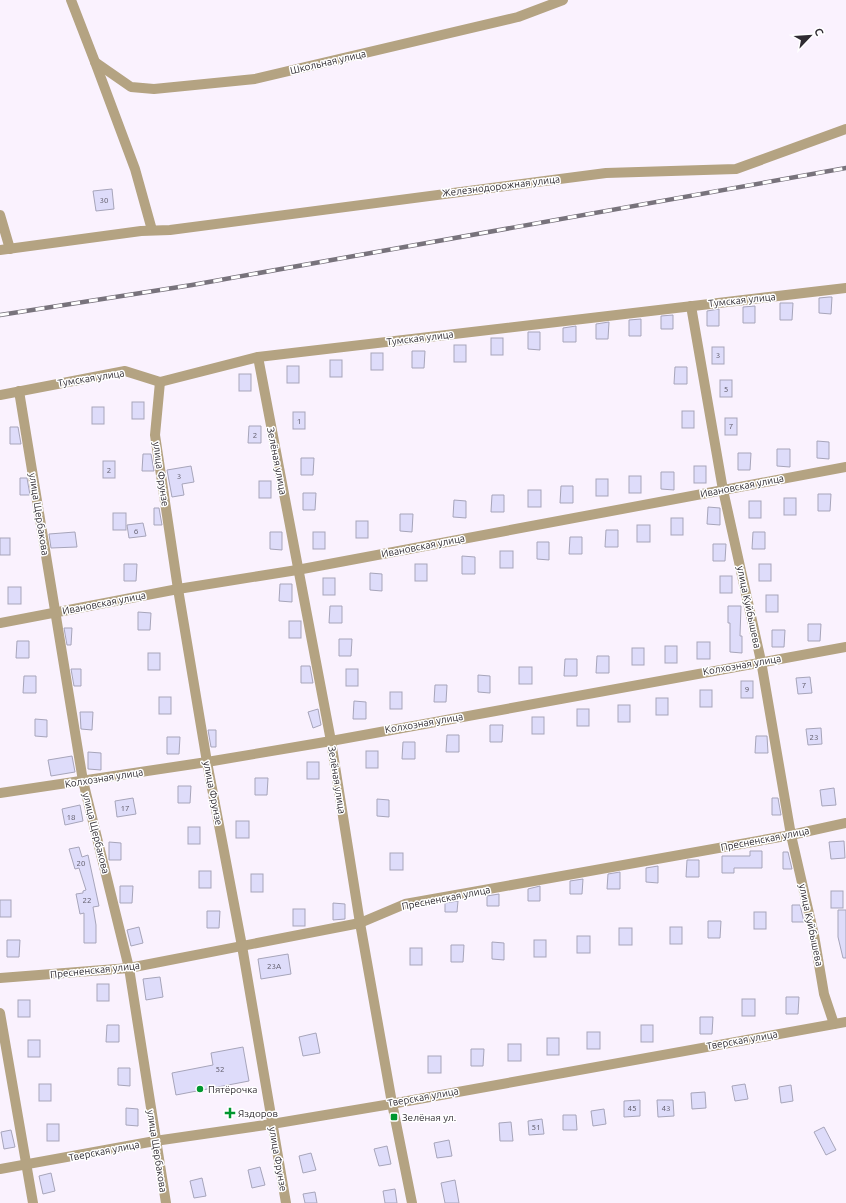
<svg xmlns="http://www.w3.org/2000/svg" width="846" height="1203" font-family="Ubuntu,sans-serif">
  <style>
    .building { fill: #dedcfa; stroke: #a7a5ba }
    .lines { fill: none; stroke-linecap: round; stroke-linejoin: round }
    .minor { stroke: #b4a382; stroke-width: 10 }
    .rail-casing { stroke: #78737c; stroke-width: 4.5 }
    .rail { stroke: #fff; stroke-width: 3; stroke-dasharray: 9; stroke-linecap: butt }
    .poi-dot { fill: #00972f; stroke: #fff; stroke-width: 1.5 }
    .labels { text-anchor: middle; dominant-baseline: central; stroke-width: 3; stroke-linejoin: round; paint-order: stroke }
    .number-label { font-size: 8px; fill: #5b5764 }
    .street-label { font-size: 10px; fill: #2f2b32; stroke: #fff }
    .poi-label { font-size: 10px; fill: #2f2b32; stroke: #fff; text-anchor: start }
  </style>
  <rect width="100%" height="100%" fill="#faf2fe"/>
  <g class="building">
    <polygon points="112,189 114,209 96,211 93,191"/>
    <polygon points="829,297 832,297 831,314 819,313 819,298"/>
    <polygon points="780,303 793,303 792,320 780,320"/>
    <polygon points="755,306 755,323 743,323 743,307"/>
    <polygon points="719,309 719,326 707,326 707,311"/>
    <polygon points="673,315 673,329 661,329 661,316"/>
    <polygon points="641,319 641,336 629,336 629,320"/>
    <polygon points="609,322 608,339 596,339 596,324"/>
    <polygon points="576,326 576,342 563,342 563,328"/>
    <polygon points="528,332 540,332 540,350 528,349"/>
    <rect x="491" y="338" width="12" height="17"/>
    <rect x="454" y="345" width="12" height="17"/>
    <rect x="712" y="347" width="12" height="17"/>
    <polygon points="412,351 425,351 424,368 412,368"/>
    <rect x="371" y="353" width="12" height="17"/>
    <rect x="330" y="360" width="12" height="17"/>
    <rect x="287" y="366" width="12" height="17"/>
    <polygon points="675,367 687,367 687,384 674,384"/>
    <rect x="239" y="374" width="12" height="17"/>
    <rect x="720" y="380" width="12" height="17"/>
    <rect x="132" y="402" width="12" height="17"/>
    <rect x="92" y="407" width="12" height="17"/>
    <rect x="682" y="411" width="12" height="17"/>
    <rect x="293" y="412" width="12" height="17"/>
    <rect x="725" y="418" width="12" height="17"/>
    <polygon points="249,426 261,426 261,443 248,443"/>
    <polygon points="10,427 18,427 21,444 10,444"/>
    <polygon points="817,441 829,442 829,459 817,458"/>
    <polygon points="777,449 790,449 790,467 777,466"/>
    <polygon points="738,453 751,453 750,470 738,470"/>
    <polygon points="143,454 151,454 154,471 142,471"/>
    <polygon points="301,458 314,458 313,475 301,475"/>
    <rect x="103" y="461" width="12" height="17"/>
    <polygon points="191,466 194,482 182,484 184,495 172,497 167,470"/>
    <rect x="694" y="466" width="12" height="17"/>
    <polygon points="661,472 674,472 674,490 661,489"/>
    <rect x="629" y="476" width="12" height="17"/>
    <polygon points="20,478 27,478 30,495 20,495"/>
    <rect x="596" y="479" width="12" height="17"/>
    <rect x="259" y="481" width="12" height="17"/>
    <polygon points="561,486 573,486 573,503 560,503"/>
    <rect x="528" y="490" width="13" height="17"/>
    <polygon points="303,493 316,493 315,510 303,510"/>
    <polygon points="818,494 831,494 830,511 818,511"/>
    <polygon points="492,495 504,495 504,512 491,512"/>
    <rect x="784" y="498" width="12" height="17"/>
    <polygon points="454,500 466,501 466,518 453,517"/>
    <rect x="749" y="501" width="12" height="17"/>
    <polygon points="708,507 720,508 720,525 707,524"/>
    <polygon points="154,508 159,508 162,525 154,525"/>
    <rect x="113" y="513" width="13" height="17"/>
    <polygon points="400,514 413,514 412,532 400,531"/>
    <rect x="671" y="518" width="12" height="17"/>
    <rect x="356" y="521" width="12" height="17"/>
    <polygon points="143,523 146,536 129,538 127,525"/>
    <rect x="637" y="525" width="13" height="17"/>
    <polygon points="606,530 618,530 618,547 605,547"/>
    <polygon points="75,532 77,547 51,548 49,534"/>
    <polygon points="270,532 282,532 282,550 270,549"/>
    <rect x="313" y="532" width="12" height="17"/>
    <polygon points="753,532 765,532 765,549 752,549"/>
    <polygon points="570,537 582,537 582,554 569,554"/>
    <rect x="0" y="538" width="10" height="17"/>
    <polygon points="537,542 549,542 549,560 537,559"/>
    <polygon points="713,544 726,544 725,561 713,561"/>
    <rect x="500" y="551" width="13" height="17"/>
    <polygon points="462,556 475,557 475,574 462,574"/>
    <polygon points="124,564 137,564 136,581 124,581"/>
    <rect x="415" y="564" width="12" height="17"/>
    <rect x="759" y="564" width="12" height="17"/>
    <polygon points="370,573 382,574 382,591 370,590"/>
    <rect x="720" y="576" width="12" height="17"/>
    <rect x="323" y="578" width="12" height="17"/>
    <polygon points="280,584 292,584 292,602 279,601"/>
    <rect x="8" y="587" width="13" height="17"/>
    <rect x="766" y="595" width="12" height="17"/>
    <polygon points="330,606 342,606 342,623 329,623"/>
    <polygon points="728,606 741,606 740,636 742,636 742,653 730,652 730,623 728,623"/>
    <polygon points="138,612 151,613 150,630 138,630"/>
    <rect x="289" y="621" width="12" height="17"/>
    <polygon points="808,624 821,624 820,641 808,641"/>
    <polygon points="64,628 72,628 71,645 67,645"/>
    <polygon points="772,630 785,630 784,647 772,647"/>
    <polygon points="339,639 352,639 351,656 339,656"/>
    <polygon points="17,641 29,641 29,658 16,658"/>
    <rect x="697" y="642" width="13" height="17"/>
    <rect x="665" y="646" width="12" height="17"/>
    <rect x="632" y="648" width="12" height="17"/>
    <rect x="148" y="653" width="12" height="17"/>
    <polygon points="597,656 609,656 609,673 596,673"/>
    <polygon points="565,659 577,659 577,676 564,676"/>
    <polygon points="301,666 310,666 313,683 301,683"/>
    <rect x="519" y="667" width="13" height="17"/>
    <polygon points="71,669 81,669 81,686 74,686"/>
    <rect x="346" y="669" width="12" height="17"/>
    <polygon points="478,675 490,676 490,693 478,692"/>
    <polygon points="24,676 36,676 36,693 23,693"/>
    <polygon points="810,677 812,693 798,694 796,678"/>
    <rect x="741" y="681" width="12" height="17"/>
    <polygon points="435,685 447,685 446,702 434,702"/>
    <rect x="700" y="690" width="12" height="17"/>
    <rect x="390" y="692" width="12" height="17"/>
    <rect x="159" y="697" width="12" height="17"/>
    <rect x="656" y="698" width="12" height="17"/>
    <polygon points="354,701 366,702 366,719 353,719"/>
    <rect x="618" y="705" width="12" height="17"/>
    <polygon points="318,709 321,725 313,728 308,712"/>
    <rect x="577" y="709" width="12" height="17"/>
    <polygon points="80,712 93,712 92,730 81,729"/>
    <rect x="532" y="717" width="12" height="17"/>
    <polygon points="35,719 47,720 47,737 35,736"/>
    <polygon points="490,725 503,725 502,742 490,742"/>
    <polygon points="821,728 822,744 808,745 806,729"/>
    <polygon points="208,730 216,730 216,747 211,747"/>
    <polygon points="447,735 459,735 459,752 446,752"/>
    <polygon points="756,736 767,736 768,753 755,753"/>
    <polygon points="167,737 180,737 179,754 167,754"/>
    <polygon points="403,742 415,742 415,759 402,759"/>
    <rect x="366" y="751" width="12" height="17"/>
    <polygon points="88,752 101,753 101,770 88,769"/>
    <polygon points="72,756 75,772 51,776 48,760"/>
    <rect x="307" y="762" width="12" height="17"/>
    <polygon points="255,778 268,778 267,795 255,795"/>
    <polygon points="178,786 191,786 190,803 178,803"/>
    <polygon points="834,788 836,805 822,806 820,790"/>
    <polygon points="133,798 136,814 117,817 115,801"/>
    <polygon points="772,798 778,798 781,815 772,815"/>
    <polygon points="377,799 389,800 389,817 377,816"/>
    <polygon points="80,805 83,821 65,825 62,809"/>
    <rect x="236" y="821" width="13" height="17"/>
    <rect x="188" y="827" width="12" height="17"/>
    <polygon points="844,841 845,858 831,859 829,842"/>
    <polygon points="109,842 121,843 121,860 109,860"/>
    <polygon points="79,847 82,857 88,855 99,906 93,907 96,925 96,943 84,943 84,913 80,914 76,894 83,893 83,891 86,890 79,868 75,869 69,849"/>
    <polygon points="750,851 762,851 762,868 734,868 734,873 722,873 722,856 750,856"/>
    <polygon points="783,852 788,852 792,869 783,869"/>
    <rect x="390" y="853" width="13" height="17"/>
    <polygon points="687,860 699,860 699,877 686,877"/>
    <polygon points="658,866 658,883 646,882 646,868"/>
    <rect x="199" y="871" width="12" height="17"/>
    <polygon points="620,872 620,889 607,889 608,874"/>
    <rect x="251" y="874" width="12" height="18"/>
    <polygon points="583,879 582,894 570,894 570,881"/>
    <polygon points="120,886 133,886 132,903 120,903"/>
    <polygon points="540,886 540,901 528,901 528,889"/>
    <rect x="831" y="891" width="12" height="17"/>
    <polygon points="499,894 499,906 487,906 487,896"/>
    <rect x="0" y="900" width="11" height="17"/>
    <polygon points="458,901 457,912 445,912 445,903"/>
    <polygon points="333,903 345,904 345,919 333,920"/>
    <polygon points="792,905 800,905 804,922 792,922"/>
    <rect x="293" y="909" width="12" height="17"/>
    <polygon points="838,910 846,910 846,958 843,958 838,937"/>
    <polygon points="207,911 220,911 219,928 207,928"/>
    <rect x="754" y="912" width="12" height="17"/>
    <polygon points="708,921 721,921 720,938 708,938"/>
    <polygon points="139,927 143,943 131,946 127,930"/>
    <rect x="670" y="927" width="12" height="17"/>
    <rect x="619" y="928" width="13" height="17"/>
    <rect x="577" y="936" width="13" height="17"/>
    <polygon points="7,940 20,940 19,957 7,957"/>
    <rect x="534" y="940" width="12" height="17"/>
    <polygon points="492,942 504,943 504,960 492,959"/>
    <polygon points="451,945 464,945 463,962 451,962"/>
    <rect x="410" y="948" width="12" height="17"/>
    <polygon points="288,954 291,974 261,979 258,959"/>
    <polygon points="160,977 163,997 146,1000 143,979"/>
    <rect x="97" y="984" width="12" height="17"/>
    <polygon points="786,997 799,997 798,1014 786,1014"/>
    <rect x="742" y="999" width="13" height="17"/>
    <rect x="18" y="1000" width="12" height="17"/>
    <polygon points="700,1017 713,1017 712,1034 700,1034"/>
    <polygon points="107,1025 119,1025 119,1042 106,1042"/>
    <rect x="641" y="1025" width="12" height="17"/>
    <rect x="587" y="1032" width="13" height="17"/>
    <polygon points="316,1033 320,1053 303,1056 299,1037"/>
    <rect x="547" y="1038" width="12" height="17"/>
    <rect x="28" y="1040" width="12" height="17"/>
    <rect x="508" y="1044" width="13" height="17"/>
    <polygon points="243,1047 249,1081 176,1095 172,1073 213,1065 211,1053"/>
    <polygon points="471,1049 484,1049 483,1066 471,1066"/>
    <rect x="428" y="1056" width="13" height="17"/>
    <polygon points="118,1068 130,1068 130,1086 118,1085"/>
    <rect x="39" y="1084" width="12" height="17"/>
    <polygon points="745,1084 748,1099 735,1101 732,1086"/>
    <polygon points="791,1085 793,1101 781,1103 779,1087"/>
    <polygon points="705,1092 706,1108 692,1109 691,1093"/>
    <polygon points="640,1100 640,1116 624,1117 624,1101"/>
    <polygon points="657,1100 673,1100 674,1116 658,1117"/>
    <polygon points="126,1108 138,1109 138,1126 126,1125"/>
    <polygon points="604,1109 606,1124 593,1126 591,1111"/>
    <polygon points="563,1115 576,1115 577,1130 563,1130"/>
    <polygon points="542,1119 544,1134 529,1135 528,1121"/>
    <polygon points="511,1122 513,1141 500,1141 499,1123"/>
    <rect x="47" y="1124" width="12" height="17"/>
    <polygon points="824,1127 836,1150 826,1155 814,1132"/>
    <polygon points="11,1130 15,1147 4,1149 1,1132"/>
    <polygon points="449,1140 452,1156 437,1158 434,1143"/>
    <polygon points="387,1146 391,1164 379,1166 374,1149"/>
    <polygon points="311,1153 316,1170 303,1173 299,1156"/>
    <polygon points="260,1167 265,1185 252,1188 248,1170"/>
    <polygon points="51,1173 55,1191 43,1194 39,1176"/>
    <polygon points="202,1178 206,1196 194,1198 190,1181"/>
    <polygon points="455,1180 459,1203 445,1203 441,1183"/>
    <polygon points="395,1189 397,1203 385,1203 383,1191"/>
    <polygon points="315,1192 317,1203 305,1203 303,1194"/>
  </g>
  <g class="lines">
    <g class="minor">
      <polyline points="71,0 95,62 135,169 152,230"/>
      <polyline points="95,62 131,87 154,89 255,79 518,17 563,0"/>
      <polyline points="0,215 10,249"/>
      <polyline points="0,250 141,231 170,230 606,173 736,169 846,129"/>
      <polyline points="691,306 723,490 761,661 791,835 814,935 824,994 834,1024"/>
      <polyline points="258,357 331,741 360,923 392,1103 412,1203"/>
      <polyline points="160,382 155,435 178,589 207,762 242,946 286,1203"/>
      <polyline points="19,391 83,781 129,968 166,1203"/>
      <polyline points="0,395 125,371 160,382 258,357 846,288"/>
      <polyline points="0,623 178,589 297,570 846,467"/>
      <polyline points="0,793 207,762 331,741 846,647"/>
      <polyline points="0,978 129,968 360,923 405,904 791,835 846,823"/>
      <polyline points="0,1013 33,1203"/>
      <polyline points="0,1169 155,1141 272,1124 391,1104 846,1022"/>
    </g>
    <defs>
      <polyline id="rail" points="0,315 192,285 846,168"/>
    </defs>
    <use href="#rail" class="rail-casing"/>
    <use href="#rail" class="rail"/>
  </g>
  <g class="poi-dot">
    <circle cx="200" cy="1089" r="4"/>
    <path d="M228 1107h4v4h4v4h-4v4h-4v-4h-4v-4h4z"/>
    <rect x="390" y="1113" width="8" height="8" rx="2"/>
  </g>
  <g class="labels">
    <g class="number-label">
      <text x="104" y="200">30</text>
      <text x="718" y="355">3</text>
      <text x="726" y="389">5</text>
      <text x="299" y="421">1</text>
      <text x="731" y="426">7</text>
      <text x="255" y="435">2</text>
      <text x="109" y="470">2</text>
      <text x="179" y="476">3</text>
      <text x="136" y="531">6</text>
      <text x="804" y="685">7</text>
      <text x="747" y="689">9</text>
      <text x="814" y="737">23</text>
      <text x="125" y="808">17</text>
      <text x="71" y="817">18</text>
      <text x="81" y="863">20</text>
      <text x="87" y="900">22</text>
      <text x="274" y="966">23А</text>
      <text x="220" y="1069">52</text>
      <text x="632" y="1108">45</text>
      <text x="666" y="1108">43</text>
      <text x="536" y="1127">51</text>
    </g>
    <g class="street-label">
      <text transform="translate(328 62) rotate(-13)">Школьная улица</text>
      <text transform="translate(501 186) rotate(-7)">Железнодорожная улица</text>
      <text transform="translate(742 300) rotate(-6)">Тумская улица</text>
      <text transform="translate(420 338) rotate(-7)">Тумская улица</text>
      <text transform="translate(91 378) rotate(-9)">Тумская улица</text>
      <text transform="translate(277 461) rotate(79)">Зелёная улица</text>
      <text transform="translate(161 474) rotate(82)">улица Фрунзе</text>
      <text transform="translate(742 486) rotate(-11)">Ивановская улица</text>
      <text transform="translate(39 514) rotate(81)">улица Щербакова</text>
      <text transform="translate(423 546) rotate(-11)">Ивановская улица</text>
      <text transform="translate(104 603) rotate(-11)">Ивановская улица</text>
      <text transform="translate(749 607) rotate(78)">улица Куйбышева</text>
      <text transform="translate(742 665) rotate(-10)">Колхозная улица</text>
      <text transform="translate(424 723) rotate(-10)">Колхозная улица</text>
      <text transform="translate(104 778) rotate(-9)">Колхозная улица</text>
      <text transform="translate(337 780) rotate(81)">Зелёная улица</text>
      <text transform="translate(213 793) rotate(79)">улица Фрунзе</text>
      <text transform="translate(96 833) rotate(76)">улица Щербакова</text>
      <text transform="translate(765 839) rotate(-11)">Пресненская улица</text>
      <text transform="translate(446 898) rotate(-11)">Пресненская улица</text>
      <text transform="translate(811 925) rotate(78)">улица Куйбышева</text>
      <text transform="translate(95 970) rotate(-6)">Пресненская улица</text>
      <text transform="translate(742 1040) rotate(-10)">Тверская улица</text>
      <text transform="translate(423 1097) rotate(-10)">Тверская улица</text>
      <text transform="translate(104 1151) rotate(-11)">Тверская улица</text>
      <text transform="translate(157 1151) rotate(81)">улица Щербакова</text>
      <text transform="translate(278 1159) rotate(80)">улица Фрунзе</text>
    </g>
    <g class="poi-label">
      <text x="208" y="1089">Пятёрочка</text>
      <text x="238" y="1113">Яздоров</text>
      <text x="402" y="1117">Зелёная ул.</text>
    </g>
  </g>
  <g transform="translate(810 36) rotate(65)" stroke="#ffffff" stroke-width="3" paint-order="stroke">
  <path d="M0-3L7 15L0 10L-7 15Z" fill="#2f2b32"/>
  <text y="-6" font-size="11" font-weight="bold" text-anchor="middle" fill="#2f2b32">С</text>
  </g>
</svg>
